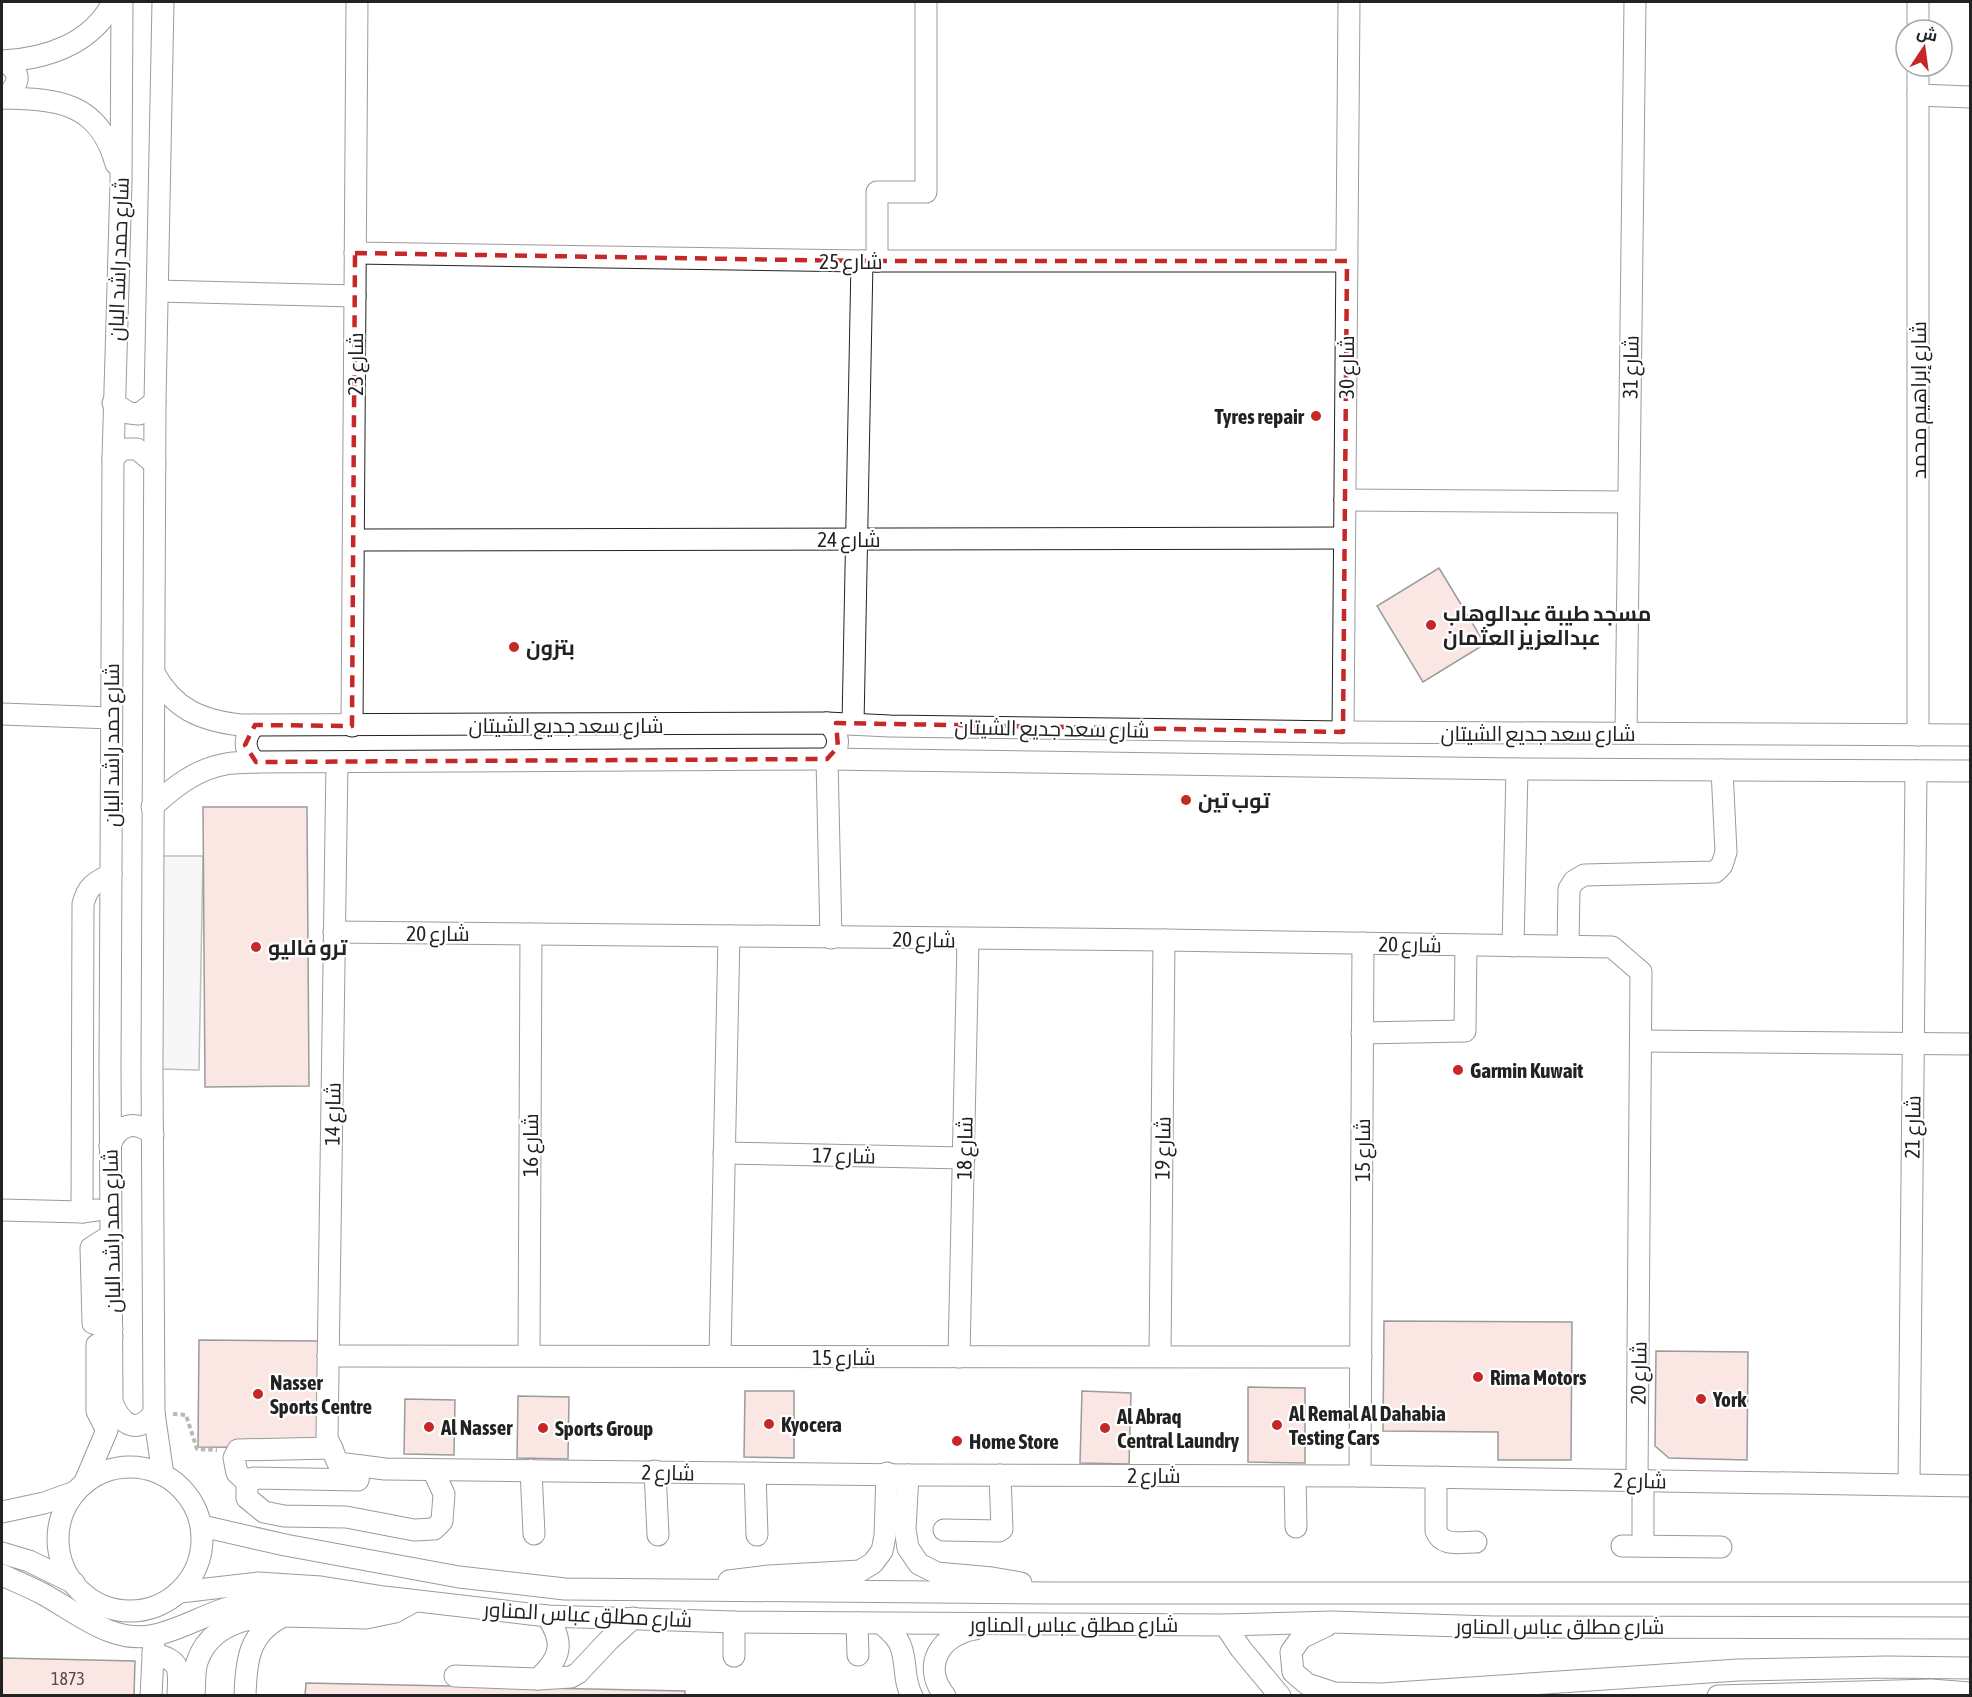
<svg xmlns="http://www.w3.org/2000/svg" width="1972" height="1697" font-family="'Asap Condensed',Cairo,sans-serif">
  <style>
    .parking { fill: #ededed; stroke: #6f6f6f; stroke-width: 1.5 }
    .building { fill: #f3c9c0; stroke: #222; stroke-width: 1.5 }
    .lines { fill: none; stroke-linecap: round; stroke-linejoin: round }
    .minor-casing { stroke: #222; stroke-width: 23 }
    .path { stroke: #646464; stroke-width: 4; stroke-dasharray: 4.5 3; stroke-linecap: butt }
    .minor { stroke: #fff; stroke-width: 21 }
    .marked { fill: none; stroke: #c62828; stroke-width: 4.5; stroke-dasharray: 12 8; stroke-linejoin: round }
    .poi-dot { fill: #c62828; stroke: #fff; stroke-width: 2 }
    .labels { text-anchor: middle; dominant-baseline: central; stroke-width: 4.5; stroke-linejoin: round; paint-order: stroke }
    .number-label { font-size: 18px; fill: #564c4a }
    .street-label { font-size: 21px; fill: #222; stroke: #fff }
    .poi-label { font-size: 21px; font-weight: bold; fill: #222; stroke: #fff; text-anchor: start }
  </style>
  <rect width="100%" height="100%" fill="#fff"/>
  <polygon class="parking" points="163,856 203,856 199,1070 159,1069"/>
  <g class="building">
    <polygon points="1439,568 1485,644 1423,682 1377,606"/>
    <polygon points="203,807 307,807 309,1086 205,1087"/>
    <polygon points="1384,1321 1572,1322 1571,1460 1498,1460 1498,1432 1383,1431"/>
    <polygon points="199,1340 318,1341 318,1448 198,1447"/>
    <polygon points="1656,1351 1748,1352 1747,1460 1669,1458 1655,1446"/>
    <polygon points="1248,1387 1305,1388 1305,1463 1248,1462"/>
    <polygon points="745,1391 794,1391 794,1458 744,1457"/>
    <polygon points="1082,1391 1131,1393 1129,1464 1080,1463"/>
    <polygon points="518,1396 569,1397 568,1459 517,1458"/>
    <polygon points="405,1399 455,1400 454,1455 404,1454"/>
    <polygon points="2,1658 135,1661 134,1696 2,1696"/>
    <polygon points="306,1683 685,1691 685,1696 305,1696"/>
  </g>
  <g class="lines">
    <defs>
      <g id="minor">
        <polyline points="1918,2 1918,30"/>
        <path d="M2,61C46,59 92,44 113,2"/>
        <path d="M5,61C23,75 19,82 6,98"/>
        <polyline points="1918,95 1970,97"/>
        <path d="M2,98C58,99 99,102 116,164"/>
        <polyline points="355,253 862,261 1347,261"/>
        <polyline points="877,261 877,192 926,192 926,2"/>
        <polyline points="158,291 355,296"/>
        <polyline points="113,403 129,413 139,414 155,402"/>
        <polyline points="113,458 123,449 137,449 155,464"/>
        <polyline points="1345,500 1628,502"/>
        <polyline points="354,540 1344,538"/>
        <path d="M154,673C174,709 200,720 240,725L827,723L890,726L1343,732L1970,735"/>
        <polyline points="2,714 111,718"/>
        <path d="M827,723C840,733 842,749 827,759L831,938"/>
        <polyline points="853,724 862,261"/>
        <path d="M255,725C243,737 243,751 256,762"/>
        <polyline points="352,726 357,2"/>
        <polyline points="1343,732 1349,2"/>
        <polyline points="1626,733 1635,2"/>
        <polyline points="1918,735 1918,66"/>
        <polyline points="337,762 327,1438 338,1463 385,1469 908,1475 1360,1476 1970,1486"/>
        <path d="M152,807C174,787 196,769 226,764C236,762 246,763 256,762L827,759L1517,769L1970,771"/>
        <polyline points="334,932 1164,940 1612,947 1641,972 1637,1479"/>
        <polyline points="1513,946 1517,769"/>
        <polyline points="1568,946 1569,889 1574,881 1584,875 1715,872 1722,865 1726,852 1722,770"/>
        <polyline points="1362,1033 1465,1031 1466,945"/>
        <polyline points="1641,1041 1970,1044"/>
        <path d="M110,1146C117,1124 136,1119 153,1135"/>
        <polyline points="724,1153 964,1158"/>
        <polyline points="2,1210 82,1212 97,1210"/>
        <path d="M82,1212L83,904C88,885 95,883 111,874"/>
        <polyline points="110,1236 91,1248 93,1323 112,1329"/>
        <polyline points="529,1355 531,934"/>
        <polyline points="328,1356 1361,1357"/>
        <polyline points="720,1356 729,936"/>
        <polyline points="1160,1356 1164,940"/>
        <polyline points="959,1357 968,940"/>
        <path d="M112,1402C121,1424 136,1436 154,1413"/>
        <polyline points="105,1427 97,1411 97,1345 112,1337"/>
        <polyline points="360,1466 358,1480 253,1478 247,1482 247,1498 264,1512 284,1516 346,1517 414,1530 434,1529 442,1521 444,1494 433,1470"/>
        <circle cx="130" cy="1539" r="72"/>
        <polyline points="531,1470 534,1534"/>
        <polyline points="655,1471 658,1535"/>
        <polyline points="755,1473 757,1535"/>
        <polyline points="163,1475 154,1413 152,1067 155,402 163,2"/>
        <polyline points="908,1475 905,1529 908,1548 919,1564 937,1573 992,1578 1021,1583"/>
        <polyline points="1295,1476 1296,1527"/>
        <polyline points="1360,1476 1363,943"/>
        <path d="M1436,1477V1531C1442,1547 1460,1542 1476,1542"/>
        <polyline points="1643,1479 1643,1546"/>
        <polyline points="247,1482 237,1473 234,1458 238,1450 332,1448"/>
        <polyline points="84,1484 107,1430 112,1402 110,1066 113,458 121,183 122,2"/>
        <polyline points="1909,1484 1916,771"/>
        <polyline points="2,1512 44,1503 75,1492"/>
        <polyline points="202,1526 285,1545 459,1577 565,1589 1053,1593 1970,1593"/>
        <polyline points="944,1530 999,1531 1002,1529 1000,1475"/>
        <polyline points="1622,1546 1721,1547"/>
        <polyline points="2,1553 29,1561 74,1583"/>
        <path d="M2,1575C15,1581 30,1587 43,1594C78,1613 113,1645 155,1635C187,1628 214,1608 246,1604C256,1603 267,1601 278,1601C307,1602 335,1607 364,1601"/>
        <polyline points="729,1581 769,1576 860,1571 873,1563 882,1551 885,1536 887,1473"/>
        <polyline points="180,1592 258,1583 321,1587 384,1597 547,1616 734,1622 1225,1625 1332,1622 1493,1627 1970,1628"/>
        <polyline points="857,1623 858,1655"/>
        <path d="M882,1624C889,1630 898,1637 901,1647C907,1663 903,1680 912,1696"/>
        <polyline points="1225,1625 1241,1649 1280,1696"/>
        <polyline points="1326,1626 1301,1638 1291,1652 1293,1672 1307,1684 1334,1693 1381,1694 1738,1670 1887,1667 1970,1668"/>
        <path d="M153,1653C182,1662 179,1667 178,1696"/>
        <polyline points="734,1656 734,1622"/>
        <polyline points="455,1676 538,1679 571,1677 578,1673 609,1640 633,1618"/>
        <path d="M538,1679C561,1658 565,1643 547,1616"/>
        <polyline points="151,1696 154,1636"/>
        <path d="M194,1696C195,1685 194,1672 197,1662C208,1628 240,1618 272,1616"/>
        <path d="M245,1696C246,1660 249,1632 284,1616L366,1618L395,1612L415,1601"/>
        <path d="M945,1696C921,1666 940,1635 975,1629"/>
        <polyline points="1718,1696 1931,1690 1970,1693"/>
      </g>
    </defs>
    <use href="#minor" class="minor-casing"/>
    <polyline class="path" points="173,1414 186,1415 197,1449 217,1450"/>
    <use href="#minor" class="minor"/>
  </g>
  <path d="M0 0H1972V1697H0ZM355,253L862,261H1347L1343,732L836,723L838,747L827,759L256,762L245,745L255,725L352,726Z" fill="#fff" fill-opacity=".55" fill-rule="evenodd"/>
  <path class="marked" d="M355,253L862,261H1347L1343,732L836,723L838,747L827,759L256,762L245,745L255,725L352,726Z"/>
  <g class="poi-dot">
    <circle cx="1316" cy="416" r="6"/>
    <circle cx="1431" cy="625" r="6"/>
    <circle cx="514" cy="647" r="6"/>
    <circle cx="1186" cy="800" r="6"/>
    <circle cx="256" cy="947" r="6"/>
    <circle cx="1458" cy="1070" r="6"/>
    <circle cx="1478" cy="1377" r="6"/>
    <circle cx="258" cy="1394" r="6"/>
    <circle cx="1701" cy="1399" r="6"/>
    <circle cx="769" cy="1424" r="6"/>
    <circle cx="1277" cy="1425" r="6"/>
    <circle cx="429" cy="1427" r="6"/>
    <circle cx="543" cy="1428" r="6"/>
    <circle cx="1105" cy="1428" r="6"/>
    <circle cx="957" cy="1441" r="6"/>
  </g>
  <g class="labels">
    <g class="number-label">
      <text x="68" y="1678">1873</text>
    </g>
    <g class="street-label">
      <text transform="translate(118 259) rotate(-88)">شارع حمد راشد البان</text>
      <text x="851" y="261">شارع 25</text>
      <text transform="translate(355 364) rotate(-90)">شارع 23</text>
      <text transform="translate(1346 367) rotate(-90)">شارع 30</text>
      <text transform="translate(1630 367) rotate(-89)">شارع 31</text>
      <text transform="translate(1918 400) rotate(-90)">شارع إبراهيم محمد</text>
      <text x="849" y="539">شارع 24</text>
      <text x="566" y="725">شارع سعد جديع الشيتان</text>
      <text transform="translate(1052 728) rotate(1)">شارع سعد جديع الشيتان</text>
      <text x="1538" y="733">شارع سعد جديع الشيتان</text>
      <text transform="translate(111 745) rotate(-90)">شارع حمد راشد البان</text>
      <text x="438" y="933">شارع 20</text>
      <text transform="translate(924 939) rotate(1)">شارع 20</text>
      <text transform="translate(1410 944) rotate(1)">شارع 20</text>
      <text transform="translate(332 1114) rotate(-89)">شارع 14</text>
      <text transform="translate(1912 1127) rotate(-89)">شارع 21</text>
      <text transform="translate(530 1145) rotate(-90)">شارع 16</text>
      <text transform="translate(964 1148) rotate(-89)">شارع 18</text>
      <text transform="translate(1162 1148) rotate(-89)">شارع 19</text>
      <text transform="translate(1362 1150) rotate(-90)">شارع 15</text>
      <text transform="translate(844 1155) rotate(1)">شارع 17</text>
      <text transform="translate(111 1231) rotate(-91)">شارع حمد راشد البان</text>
      <text x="844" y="1357">شارع 15</text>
      <text transform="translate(1638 1373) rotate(-89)">شارع 20</text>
      <text transform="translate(668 1472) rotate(1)">شارع 2</text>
      <text x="1154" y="1475">شارع 2</text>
      <text transform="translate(1640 1480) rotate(1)">شارع 2</text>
      <text transform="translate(588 1614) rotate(3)">شارع مطلق عباس المناور</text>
      <text x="1074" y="1624">شارع مطلق عباس المناور</text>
      <text x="1560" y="1626">شارع مطلق عباس المناور</text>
    </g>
    <g class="poi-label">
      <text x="1304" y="416" text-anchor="end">Tyres repair</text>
      <text x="1443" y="613">مسجد طيبة عبدالوهاب<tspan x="1443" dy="24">عبدالعزيز العثمان</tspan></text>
      <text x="526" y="647">بتزون</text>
      <text x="1198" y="800">توب تين</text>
      <text x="268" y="947">ترو فاليو</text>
      <text x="1470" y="1070">Garmin Kuwait</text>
      <text x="1490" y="1377">Rima Motors</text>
      <text x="270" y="1382">Nasser<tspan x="270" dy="24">Sports Centre</tspan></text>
      <text x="1713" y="1399">York</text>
      <text x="1289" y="1413">Al Remal Al Dahabia<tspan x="1289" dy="24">Testing Cars</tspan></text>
      <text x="1117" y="1416">Al Abraq<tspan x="1117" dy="24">Central Laundry</tspan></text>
      <text x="781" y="1424">Kyocera</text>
      <text x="441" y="1427">Al Nasser</text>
      <text x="555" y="1428">Sports Group</text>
      <text x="969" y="1441">Home Store</text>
    </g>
  </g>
  <rect width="1972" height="1697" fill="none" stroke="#222222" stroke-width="6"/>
  <g transform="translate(1924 48) rotate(13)"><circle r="28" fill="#ffffff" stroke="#a7a7a7" stroke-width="1.5"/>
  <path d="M0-4.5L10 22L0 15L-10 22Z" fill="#c62828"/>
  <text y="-9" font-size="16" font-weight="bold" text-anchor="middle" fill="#222222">ش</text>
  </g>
</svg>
